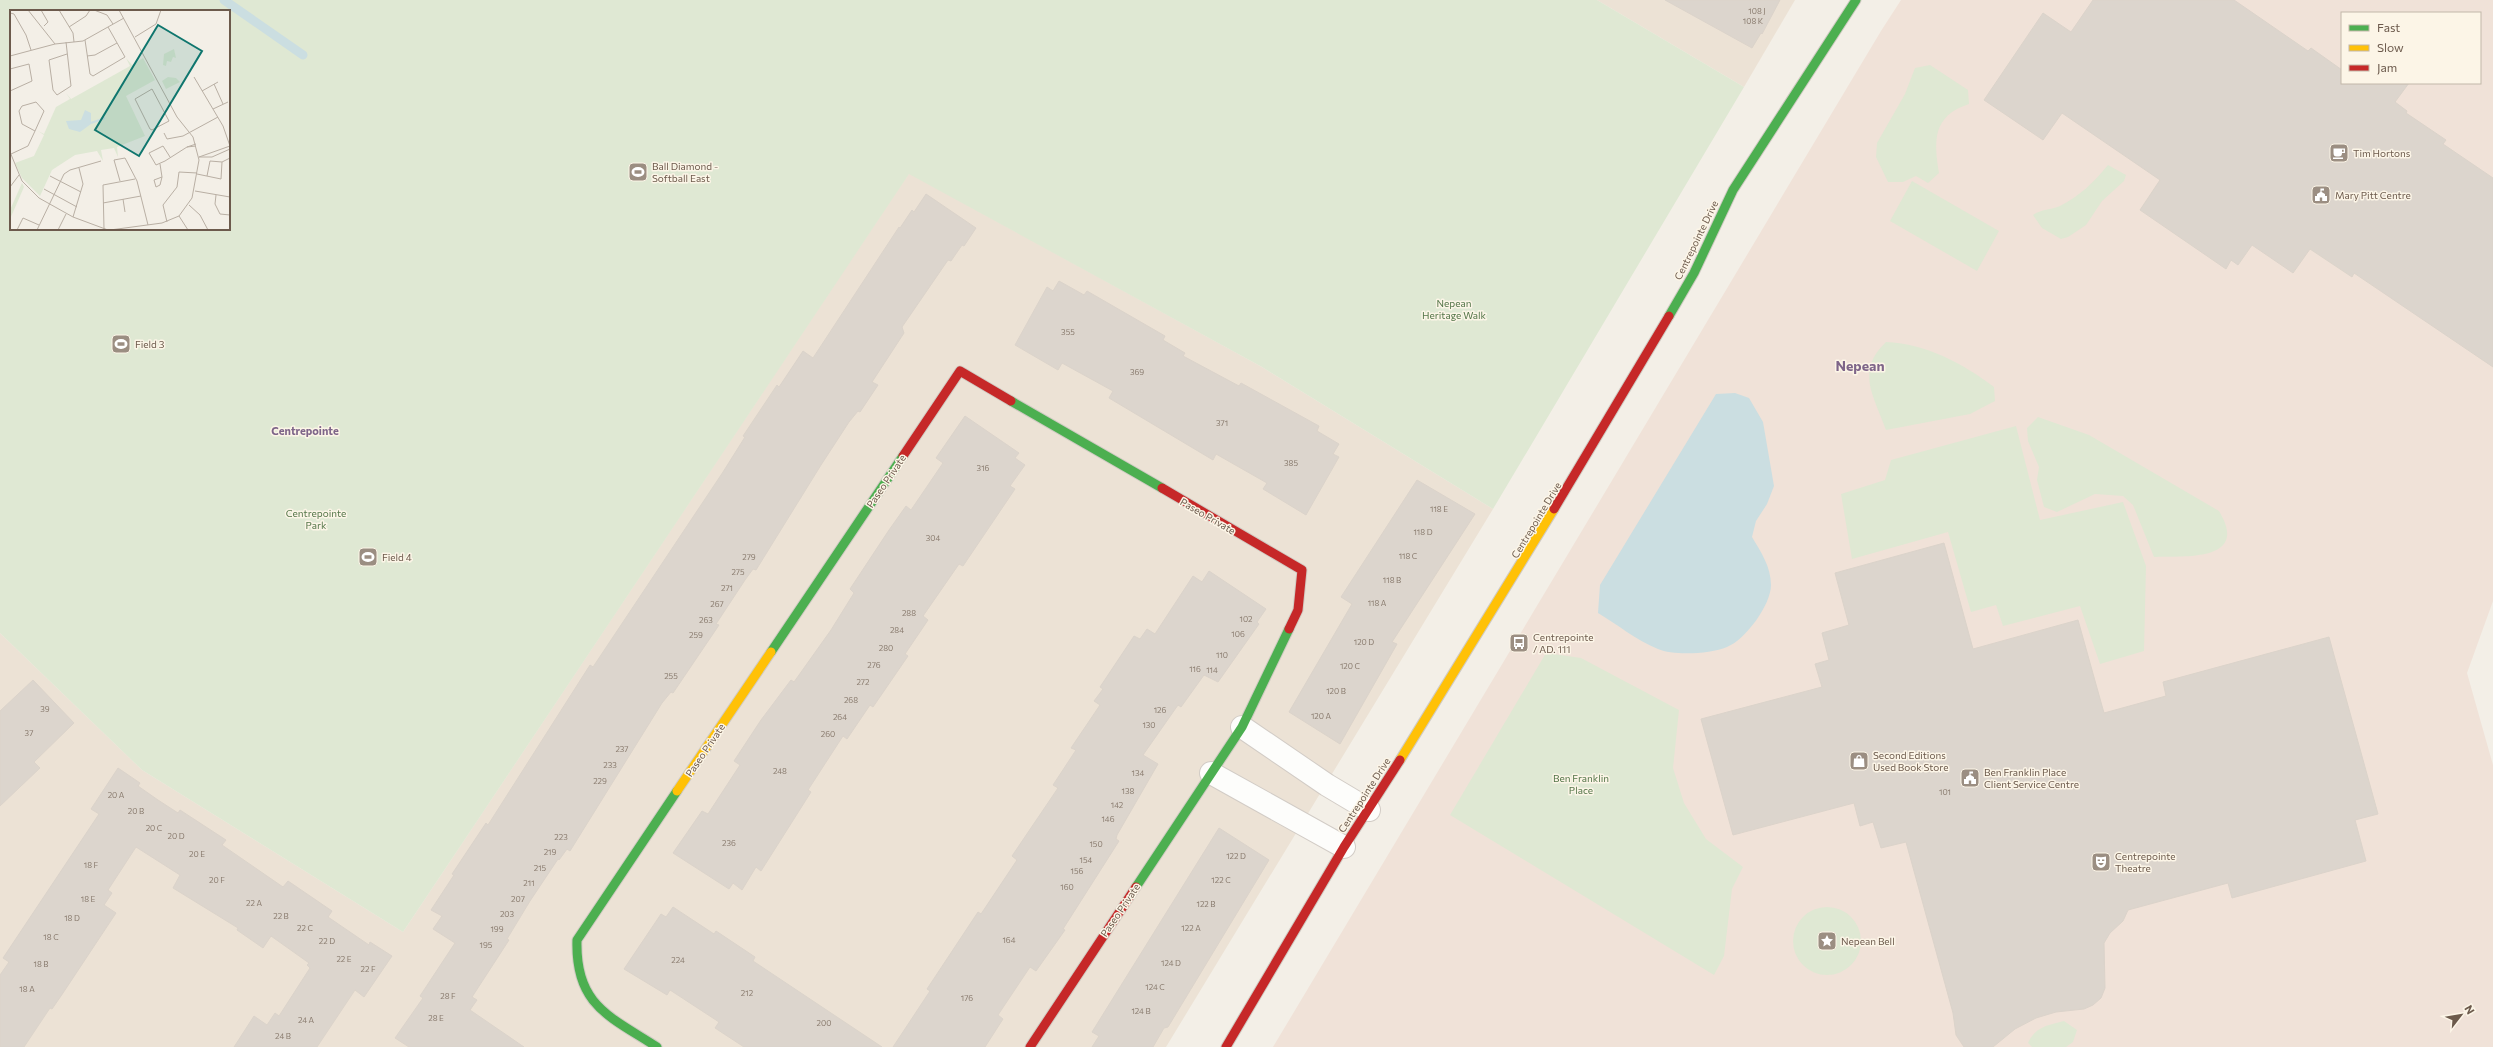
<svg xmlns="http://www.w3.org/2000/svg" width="2493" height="1047" font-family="Commissioner,sans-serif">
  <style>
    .residential { fill: #ece2d5 }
    .commercial { fill: #f0e2d8; fill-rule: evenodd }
    .green { fill: #dfe8d3; fill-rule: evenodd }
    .water { fill: #cbdee1 }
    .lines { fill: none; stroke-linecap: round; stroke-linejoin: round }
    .stream { stroke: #cbdee1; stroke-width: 9 }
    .building { fill: #dcd5cd; stroke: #dbd3ca }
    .street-casing { stroke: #d2ccc6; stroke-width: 24 }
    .fast-casing { stroke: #d0cbc3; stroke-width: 11 }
    .slow-casing { stroke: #d0cbc3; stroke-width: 11 }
    .jam-casing { stroke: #d0cbc3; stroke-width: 11 }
    .street { stroke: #fdfdfb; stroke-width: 22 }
    .fast { stroke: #4caf50; stroke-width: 9 }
    .slow { stroke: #ffc107; stroke-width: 9 }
    .jam { stroke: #c62828; stroke-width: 9 }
    .labels { text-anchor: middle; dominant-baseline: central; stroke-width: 3; stroke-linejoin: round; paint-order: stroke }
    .number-label { font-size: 8px; fill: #8a7c6f }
    .poi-label { font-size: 10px; fill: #6c5a4c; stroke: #fcf5e7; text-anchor: start }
    .street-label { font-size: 10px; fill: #6c5a4c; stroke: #fcf5e7 }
    .park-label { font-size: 10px; fill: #547649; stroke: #fcf5e7 }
    .neighbourhood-label { font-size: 11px; font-weight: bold; fill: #7e6589; stroke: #fcf5e7 }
    .district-label { font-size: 14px; font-weight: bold; fill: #7e6589; stroke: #fcf5e7 }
    .inset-river { fill: none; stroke: #cbdee1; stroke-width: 2 }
    .inset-road { fill: none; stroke: #b9afa4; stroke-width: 1 }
    .view { fill: #0f766e; fill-opacity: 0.15; stroke: #0f766e; stroke-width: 2 }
    .inset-edge { fill: none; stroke: #6c5a4c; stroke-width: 2 }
  </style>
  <rect width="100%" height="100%" fill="#f3efe7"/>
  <g class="residential">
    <polygon points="1597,0 1795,0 1744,87"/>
    <polygon points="909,173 1262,367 1493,509 1166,1047 0,1047 0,633 142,770 403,932"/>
  </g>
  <path class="commercial" d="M1901,0H2493V601L2467,673L2493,765V1047H1273L1881,31ZM2342,13H2480V83H2342Z"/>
  <g class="green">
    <path d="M0,0H1597L1744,87L1493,509L1262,367L909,174L403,932L142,770L0,633ZM11,11H229V229H11Z"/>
    <path d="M1930,65L1968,90L1969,104C1932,116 1934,141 1939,173L1928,183L1916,176L1903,182H1888L1876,157L1877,143L1905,94L1915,68Z"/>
    <path d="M2108,165L2126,175L2124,181L2102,201L2086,225L2068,237L2061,239L2042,228L2033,215C2041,209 2051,210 2060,206C2080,196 2094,182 2108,165Z"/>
    <polygon points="1912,181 1999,231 1977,271 1890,221"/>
    <path d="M1886,342C1927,344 1962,363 1994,387L1995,401L1970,414L1886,430C1874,396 1855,371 1886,342Z"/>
    <path d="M2038,417L2089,435L2219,511C2250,562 2185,556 2154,557L2133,505L2123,496L2095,494L2057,512L2044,507L2037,480L2039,467L2028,441L2027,428Z"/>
    <polygon points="2016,426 2040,520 2123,502 2146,566 2144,651 2100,664 2080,606 2003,626 1996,605 1971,612 1948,532 1852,559 1841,494 1885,480 1891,460"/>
    <polygon points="1546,653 1581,658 1679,710 1673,768 1684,803 1706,839 1743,867 1732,889 1724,956 1714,975 1450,815"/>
    <circle cx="1827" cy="941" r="34"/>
    <path d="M2064,1021L2077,1030L2073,1042L2066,1047H2032L2028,1043C2035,1027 2048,1025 2064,1021Z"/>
  </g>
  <path class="water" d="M1735,393L1749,398L1763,422L1774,486L1767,504L1756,521L1752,537C1761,552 1771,567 1771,585C1771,605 1745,640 1727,647C1710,654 1674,656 1658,649C1637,641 1617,624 1598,613L1600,585L1716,394Z"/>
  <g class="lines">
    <polyline class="stream" points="224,0 303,55"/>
  </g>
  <g class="building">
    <polygon points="1665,0 1780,0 1762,34 1761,33 1752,48"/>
    <polygon points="2093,0 2234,0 2308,51 2311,48 2342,70 2342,83 2409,83 2395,102 2407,111 2406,113 2446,140 2443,144 2493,178 2493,367 2354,273 2352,277 2310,249 2293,273 2252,245 2238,265 2231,260 2226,269 2140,210 2160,180 2062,113 2043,140 1984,100 2043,13 2071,32"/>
    <polygon points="926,194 976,228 964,246 962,245 951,261 948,260 902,327 904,333 872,382 878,385 860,412 858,411 849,422 821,465 756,570 753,569 745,580 716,624 719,625 673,693 671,692 662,703 570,851 567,849 559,860 558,859 530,901 507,939 509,940 472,997 477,1000 470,1010 524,1047 409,1047 395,1038 423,998 420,996 455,943 433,929 442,916 431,910 454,875 452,874 486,823 488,825 590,665 593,667 723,472 745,437 743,436 777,385 779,387 803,351 813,358 899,227 900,228 912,210 914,212"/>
    <polygon points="1059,281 1084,295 1087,291 1165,336 1163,340 1185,353 1183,356 1239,386 1241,383 1319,426 1317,431 1339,444 1333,454 1339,457 1306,515 1263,489 1267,483 1216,454 1213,460 1109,398 1113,391 1062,363 1058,370 1015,345 1047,287 1053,291"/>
    <polygon points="965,416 1019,453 1015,458 1025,465 1010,486 1015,489 963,566 959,564 923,616 928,620 905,654 908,656 873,707 870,705 847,739 843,736 808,790 811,792 761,871 756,867 742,890 733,883 729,889 673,853 702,811 708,814 740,765 734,761 761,720 791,680 794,682 831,630 854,593 850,589 889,530 906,506 911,510 943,463 936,458"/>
    <polygon points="1417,480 1475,514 1392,642 1397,644 1340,744 1289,712 1352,604 1341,597"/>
    <polygon points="1944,543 1973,649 2078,620 2104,713 2166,696 2163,682 2329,637 2378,814 2355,820 2366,861 2232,898 2228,883 2128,910 2123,921 2110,933 2104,943 2105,988 2101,998 2093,1005 2084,1009 2056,1012 2036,1018 2015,1029 1993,1047 1964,1047 1956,1035 1953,1013 1906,842 1881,848 1873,822 1860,826 1854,803 1733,835 1701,719 1822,687 1815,664 1829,660 1822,633 1849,625 1835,573"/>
    <polygon points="1209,571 1266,609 1257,622 1259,624 1218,682 1204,675 1181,707 1178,705 1143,755 1158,764 1117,835 1116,839 1119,841 1063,929 1065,930 1036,971 1030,967 998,1015 1003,1019 985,1047 893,1047 930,991 927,989 978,912 981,914 1017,860 1012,856 1058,788 1053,785 1076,750 1071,748 1100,705 1094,701 1103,689 1100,687 1134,636 1140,639 1147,629 1155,634 1193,576 1202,582"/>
    <polygon points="33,680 74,723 34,762 40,768 0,806 0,711"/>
    <polygon points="118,768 140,783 138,786 158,800 178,813 180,810 226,840 222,845 283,887 288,881 332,911 328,917 369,945 370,942 392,956 364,997 355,990 317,1047 234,1047 254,1016 267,1025 275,1013 279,1016 310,968 307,965 309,963 271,936 263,948 237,930 238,928 173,888 180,875 136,847 108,890 112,893 104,905 116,913 63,993 52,1009 50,1008 24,1047 0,1047 0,975 9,962 3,958 99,814 91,809"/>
    <polygon points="1219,828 1269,860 1168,1027 1164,1028 1153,1047 1092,1047 1099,1036 1092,1032"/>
    <polygon points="673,907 714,934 716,931 755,957 753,961 882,1047 744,1047 715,1028 719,1022 670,990 667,995 624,969 661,914 666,917"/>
  </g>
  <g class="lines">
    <defs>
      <g id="street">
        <polyline points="1242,727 1327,785 1369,810"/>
        <polyline points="1211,773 1344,847"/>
      </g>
      <g id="fast">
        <polyline points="1669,316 1694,273 1733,190 1856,0"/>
        <polyline points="1011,401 1162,488"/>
        <polyline points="771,652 903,456"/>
        <polyline points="1136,887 1242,727 1289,629"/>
        <path d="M657,1047C609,1016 575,1005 577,940L677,791"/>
      </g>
      <g id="slow">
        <polyline points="1400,760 1554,509"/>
        <polyline points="677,791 771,652"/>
      </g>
      <g id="jam">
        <polyline points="903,456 960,371 1011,401"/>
        <polyline points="1162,488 1302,570 1298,610 1289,629"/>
        <polyline points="1554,509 1669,316"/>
        <polyline points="1030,1047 1136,887"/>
        <polyline points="1226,1047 1344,847 1400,760"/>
      </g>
    </defs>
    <use href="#street" class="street-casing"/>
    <use href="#fast" class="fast-casing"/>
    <use href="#slow" class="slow-casing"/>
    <use href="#jam" class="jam-casing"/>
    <use href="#street" class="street"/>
    <use href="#fast" class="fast"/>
    <use href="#slow" class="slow"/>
    <use href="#jam" class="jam"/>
  </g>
  <defs>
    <symbol id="cafe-square" viewBox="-11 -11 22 22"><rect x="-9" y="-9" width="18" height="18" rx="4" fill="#9b8e82" stroke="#fcf5e7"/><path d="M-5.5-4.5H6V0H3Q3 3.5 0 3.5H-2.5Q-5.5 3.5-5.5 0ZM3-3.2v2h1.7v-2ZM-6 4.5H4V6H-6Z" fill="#fff"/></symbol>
    <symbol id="stadium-square" viewBox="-11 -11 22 22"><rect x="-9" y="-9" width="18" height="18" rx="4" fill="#9b8e82" stroke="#fcf5e7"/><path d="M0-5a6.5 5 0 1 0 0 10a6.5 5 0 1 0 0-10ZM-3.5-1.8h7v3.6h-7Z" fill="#fff"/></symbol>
    <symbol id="civic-square" viewBox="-11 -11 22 22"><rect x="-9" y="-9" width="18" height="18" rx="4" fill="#9b8e82" stroke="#fcf5e7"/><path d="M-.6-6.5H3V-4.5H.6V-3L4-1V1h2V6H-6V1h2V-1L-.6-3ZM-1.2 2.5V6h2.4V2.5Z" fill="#fff"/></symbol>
    <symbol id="bus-square" viewBox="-11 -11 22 22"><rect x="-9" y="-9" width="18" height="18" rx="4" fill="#9b8e82" stroke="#fcf5e7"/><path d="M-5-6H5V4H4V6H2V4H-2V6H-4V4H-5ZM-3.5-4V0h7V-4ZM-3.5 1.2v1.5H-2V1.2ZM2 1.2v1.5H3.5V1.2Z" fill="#fff"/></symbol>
    <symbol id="shop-square" viewBox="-11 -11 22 22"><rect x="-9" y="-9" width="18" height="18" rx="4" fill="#9b8e82" stroke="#fcf5e7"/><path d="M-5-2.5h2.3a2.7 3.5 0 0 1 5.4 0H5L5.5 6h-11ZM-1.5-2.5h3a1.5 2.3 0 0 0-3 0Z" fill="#fff"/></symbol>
    <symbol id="theatre-square" viewBox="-11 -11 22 22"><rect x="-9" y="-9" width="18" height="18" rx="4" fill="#9b8e82" stroke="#fcf5e7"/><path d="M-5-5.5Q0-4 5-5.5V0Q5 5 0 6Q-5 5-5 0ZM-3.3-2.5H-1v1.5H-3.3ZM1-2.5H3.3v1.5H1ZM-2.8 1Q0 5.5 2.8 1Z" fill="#fff"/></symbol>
    <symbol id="sight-square" viewBox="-11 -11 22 22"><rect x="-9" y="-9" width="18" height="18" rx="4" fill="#9b8e82" stroke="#fcf5e7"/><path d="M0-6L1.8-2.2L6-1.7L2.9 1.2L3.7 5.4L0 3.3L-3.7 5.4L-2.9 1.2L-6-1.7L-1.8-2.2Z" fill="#fff"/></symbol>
  </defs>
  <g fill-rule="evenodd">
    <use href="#cafe-square" x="2328" y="142" width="22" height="22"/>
    <use href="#stadium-square" x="627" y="161" width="22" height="22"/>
    <use href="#civic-square" x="2310" y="184" width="22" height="22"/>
    <use href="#stadium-square" x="110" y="333" width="22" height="22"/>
    <use href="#stadium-square" x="357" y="546" width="22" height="22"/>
    <use href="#bus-square" x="1508" y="632" width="22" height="22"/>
    <use href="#shop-square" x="1848" y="750" width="22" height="22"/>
    <use href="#civic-square" x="1959" y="767" width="22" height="22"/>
    <use href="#theatre-square" x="2090" y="851" width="22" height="22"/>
    <use href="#sight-square" x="1816" y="930" width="22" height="22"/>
  </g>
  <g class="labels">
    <g class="number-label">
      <text x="1757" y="11">108 J</text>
      <text x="1753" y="21">108 K</text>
      <text x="1068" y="332">355</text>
      <text x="1137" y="372">369</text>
      <text x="1222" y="423">371</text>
      <text x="1291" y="463">385</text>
      <text x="983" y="468">316</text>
      <text x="1439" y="509">118 E</text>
      <text x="1423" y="532">118 D</text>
      <text x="933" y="538">304</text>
      <text x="1408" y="556">118 C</text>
      <text x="749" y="557">279</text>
      <text x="738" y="572">275</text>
      <text x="1392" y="580">118 B</text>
      <text x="727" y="588">271</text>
      <text x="1377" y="603">118 A</text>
      <text x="717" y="604">267</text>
      <text x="909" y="613">288</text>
      <text x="1246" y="619">102</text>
      <text x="706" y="620">263</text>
      <text x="897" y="630">284</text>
      <text x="1238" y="634">106</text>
      <text x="696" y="635">259</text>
      <text x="1364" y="642">120 D</text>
      <text x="886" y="648">280</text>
      <text x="1222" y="655">110</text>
      <text x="874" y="665">276</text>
      <text x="1350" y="666">120 C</text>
      <text x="1195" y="669">116</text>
      <text x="1212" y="670">114</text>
      <text x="671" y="676">255</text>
      <text x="863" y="682">272</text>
      <text x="1336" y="691">120 B</text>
      <text x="851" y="700">268</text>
      <text x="45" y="709">39</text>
      <text x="1160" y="710">126</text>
      <text x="1321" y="716">120 A</text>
      <text x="840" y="717">264</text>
      <text x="1149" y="725">130</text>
      <text x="29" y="733">37</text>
      <text x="828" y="734">260</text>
      <text x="622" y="749">237</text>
      <text x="610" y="765">233</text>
      <text x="780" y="771">248</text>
      <text x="1138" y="773">134</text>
      <text x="600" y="781">229</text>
      <text x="1128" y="791">138</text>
      <text x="1945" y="792">101</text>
      <text x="116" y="795">20 A</text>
      <text x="1117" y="805">142</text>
      <text x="136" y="811">20 B</text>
      <text x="1108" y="819">146</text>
      <text x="154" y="828">20 C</text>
      <text x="176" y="836">20 D</text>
      <text x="561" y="837">223</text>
      <text x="729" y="843">236</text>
      <text x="1096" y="844">150</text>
      <text x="550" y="852">219</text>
      <text x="197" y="854">20 E</text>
      <text x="1236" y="856">122 D</text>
      <text x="1086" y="860">154</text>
      <text x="91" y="865">18 F</text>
      <text x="540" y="868">215</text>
      <text x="1077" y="871">156</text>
      <text x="217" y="880">20 F</text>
      <text x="1221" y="880">122 C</text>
      <text x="529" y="883">211</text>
      <text x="1067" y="887">160</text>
      <text x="88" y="899">18 E</text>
      <text x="518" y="899">207</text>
      <text x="254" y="903">22 A</text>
      <text x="1206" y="904">122 B</text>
      <text x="507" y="914">203</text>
      <text x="281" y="916">22 B</text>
      <text x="72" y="918">18 D</text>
      <text x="305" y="928">22 C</text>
      <text x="1191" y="928">122 A</text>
      <text x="497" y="929">199</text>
      <text x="51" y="937">18 C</text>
      <text x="1009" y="940">164</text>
      <text x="327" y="941">22 D</text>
      <text x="486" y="945">195</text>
      <text x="344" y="959">22 E</text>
      <text x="678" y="960">224</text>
      <text x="1171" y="963">124 D</text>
      <text x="41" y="964">18 B</text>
      <text x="368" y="969">22 F</text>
      <text x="1155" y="987">124 C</text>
      <text x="27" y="989">18 A</text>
      <text x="747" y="993">212</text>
      <text x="448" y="996">28 F</text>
      <text x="967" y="998">176</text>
      <text x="1141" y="1011">124 B</text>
      <text x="436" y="1018">28 E</text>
      <text x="306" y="1020">24 A</text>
      <text x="824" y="1023">200</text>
      <text x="283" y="1036">24 B</text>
    </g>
    <g class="poi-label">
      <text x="2353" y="153">Tim Hortons</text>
      <text x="652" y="166">Ball Diamond -<tspan x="652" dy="12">Softball East</tspan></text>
      <text x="2335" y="195">Mary Pitt Centre</text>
      <text x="135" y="344">Field 3</text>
      <text x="382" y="557">Field 4</text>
      <text x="1533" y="637">Centrepointe<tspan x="1533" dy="12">/ AD. 111</tspan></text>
      <text x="1873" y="755">Second Editions<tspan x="1873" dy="12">Used Book Store</tspan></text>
      <text x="1984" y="772">Ben Franklin Place<tspan x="1984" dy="12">Client Service Centre</tspan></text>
      <text x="2115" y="856">Centrepointe<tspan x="2115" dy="12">Theatre</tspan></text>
      <text x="1841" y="941">Nepean Bell</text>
    </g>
    <g class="street-label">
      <text transform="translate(1696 240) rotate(-64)">Centrepointe Drive</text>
      <text transform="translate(886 481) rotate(-56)">Paseo Private</text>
      <text transform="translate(1208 516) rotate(30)">Paseo Private</text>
      <text transform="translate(1536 520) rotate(-59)">Centrepointe Drive</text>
      <text transform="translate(705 750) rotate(-56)">Paseo Private</text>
      <text transform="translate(1364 795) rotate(-57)">Centrepointe Drive</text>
      <text transform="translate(1120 910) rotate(-56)">Paseo Private</text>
    </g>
    <g class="park-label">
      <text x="1454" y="303">Nepean<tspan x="1454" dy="12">Heritage Walk</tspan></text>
      <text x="316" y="513">Centrepointe<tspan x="316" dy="12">Park</tspan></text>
      <text x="1581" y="778">Ben Franklin<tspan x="1581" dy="12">Place</tspan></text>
    </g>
    <g class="neighbourhood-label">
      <text x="305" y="430">Centrepointe</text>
    </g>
    <g class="district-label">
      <text x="1860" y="365">Nepean</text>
    </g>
  </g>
  <g transform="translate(10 10)">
    <rect width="220" height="220" fill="#f3efe7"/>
    <path d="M164,39L166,48L163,47L161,52L157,51L156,56L153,55L154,44ZM116,48L122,55L133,48L145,70L116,86L135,126L107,137L108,147L104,138L91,140L93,151L87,141L65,145L42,160L30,186L12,168L5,153L24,146L34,125L28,121L34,124L46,97L60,89L56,83L61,89L120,56ZM158,67L166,68L170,72L156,79L152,71ZM12,173L14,177L0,209V200Z" fill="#dfe8d3"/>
    <path d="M75,100L81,103V114L70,122L59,119L56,111L71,110Z" fill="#cbdee1"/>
    <path class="inset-river" d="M81,113L95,108"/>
    <path class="inset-road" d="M18,0L45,34M31,0L38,12L34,16M49,0L63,23L64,32M84,0L97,5L103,14M0,3L4,4L16,25L21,40M59,17L76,6L80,0M125,27L146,14L151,0M75,30L80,64L83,66L115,47L98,17M56,32L61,76L47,85L43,80L39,50L57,44M0,46L45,34L73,31L114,8M77,46L85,45L107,33M0,59L19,54L22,71L0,81M184,67L213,116L220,136M204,74L213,94M142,79L159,111L142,120L140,119L125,89ZM192,81L208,72M203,99L218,92M154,123L157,129L173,126L208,107M186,134L177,137L186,136M0,142L12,171L29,188L63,207L98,220M1,144L18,136L25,121L34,101L26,92L12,96L9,101L12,114L25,121M160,147L153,136L139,143L146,155L155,151L177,137M189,147L220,136M189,147H202L220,139M150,154L152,167L150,175L146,177L144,170L152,167M187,164L211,169L212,152M40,166L71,182M197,166L200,151L212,152L220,148M110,171L104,150L115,148L127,171L138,215M0,177L9,165M34,179L67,197M185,181L220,187M206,185L205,194L210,204L220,205M113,189L115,202M93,193L131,186M179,195L190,205L198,220M169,206L178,220M63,207L73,174L69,158M157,212L153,195L167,177L169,162L187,163M94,219L93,175L125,169M7,220L13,208L29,215M27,220L54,164L60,160L91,151M48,220L56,204M100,220L152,213L169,206L182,188L189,150L183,127L167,107L109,0"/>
    <path class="view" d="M148,15L192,41L129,146L85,120Z"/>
    <rect width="220" height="220" class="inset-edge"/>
  </g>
  <rect x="2341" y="12" width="140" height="72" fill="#fcf5e7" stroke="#c2b7a9"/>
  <rect x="2349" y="25" width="20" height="6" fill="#4caf50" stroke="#c2b7a9"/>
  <text x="2377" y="32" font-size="12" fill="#6c5a4c">Fast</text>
  <rect x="2349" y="45" width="20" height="6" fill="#ffc107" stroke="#c2b7a9"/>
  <text x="2377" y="52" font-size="12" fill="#6c5a4c">Slow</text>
  <rect x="2349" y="65" width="20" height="6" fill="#c62828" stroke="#c2b7a9"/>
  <text x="2377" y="72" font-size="12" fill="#6c5a4c">Jam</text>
  <g transform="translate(2461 1015) rotate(59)" stroke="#fcf5e7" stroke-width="3" paint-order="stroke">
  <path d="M0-3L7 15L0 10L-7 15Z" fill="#6c5a4c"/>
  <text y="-6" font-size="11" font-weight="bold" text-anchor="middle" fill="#6c5a4c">N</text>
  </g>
</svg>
